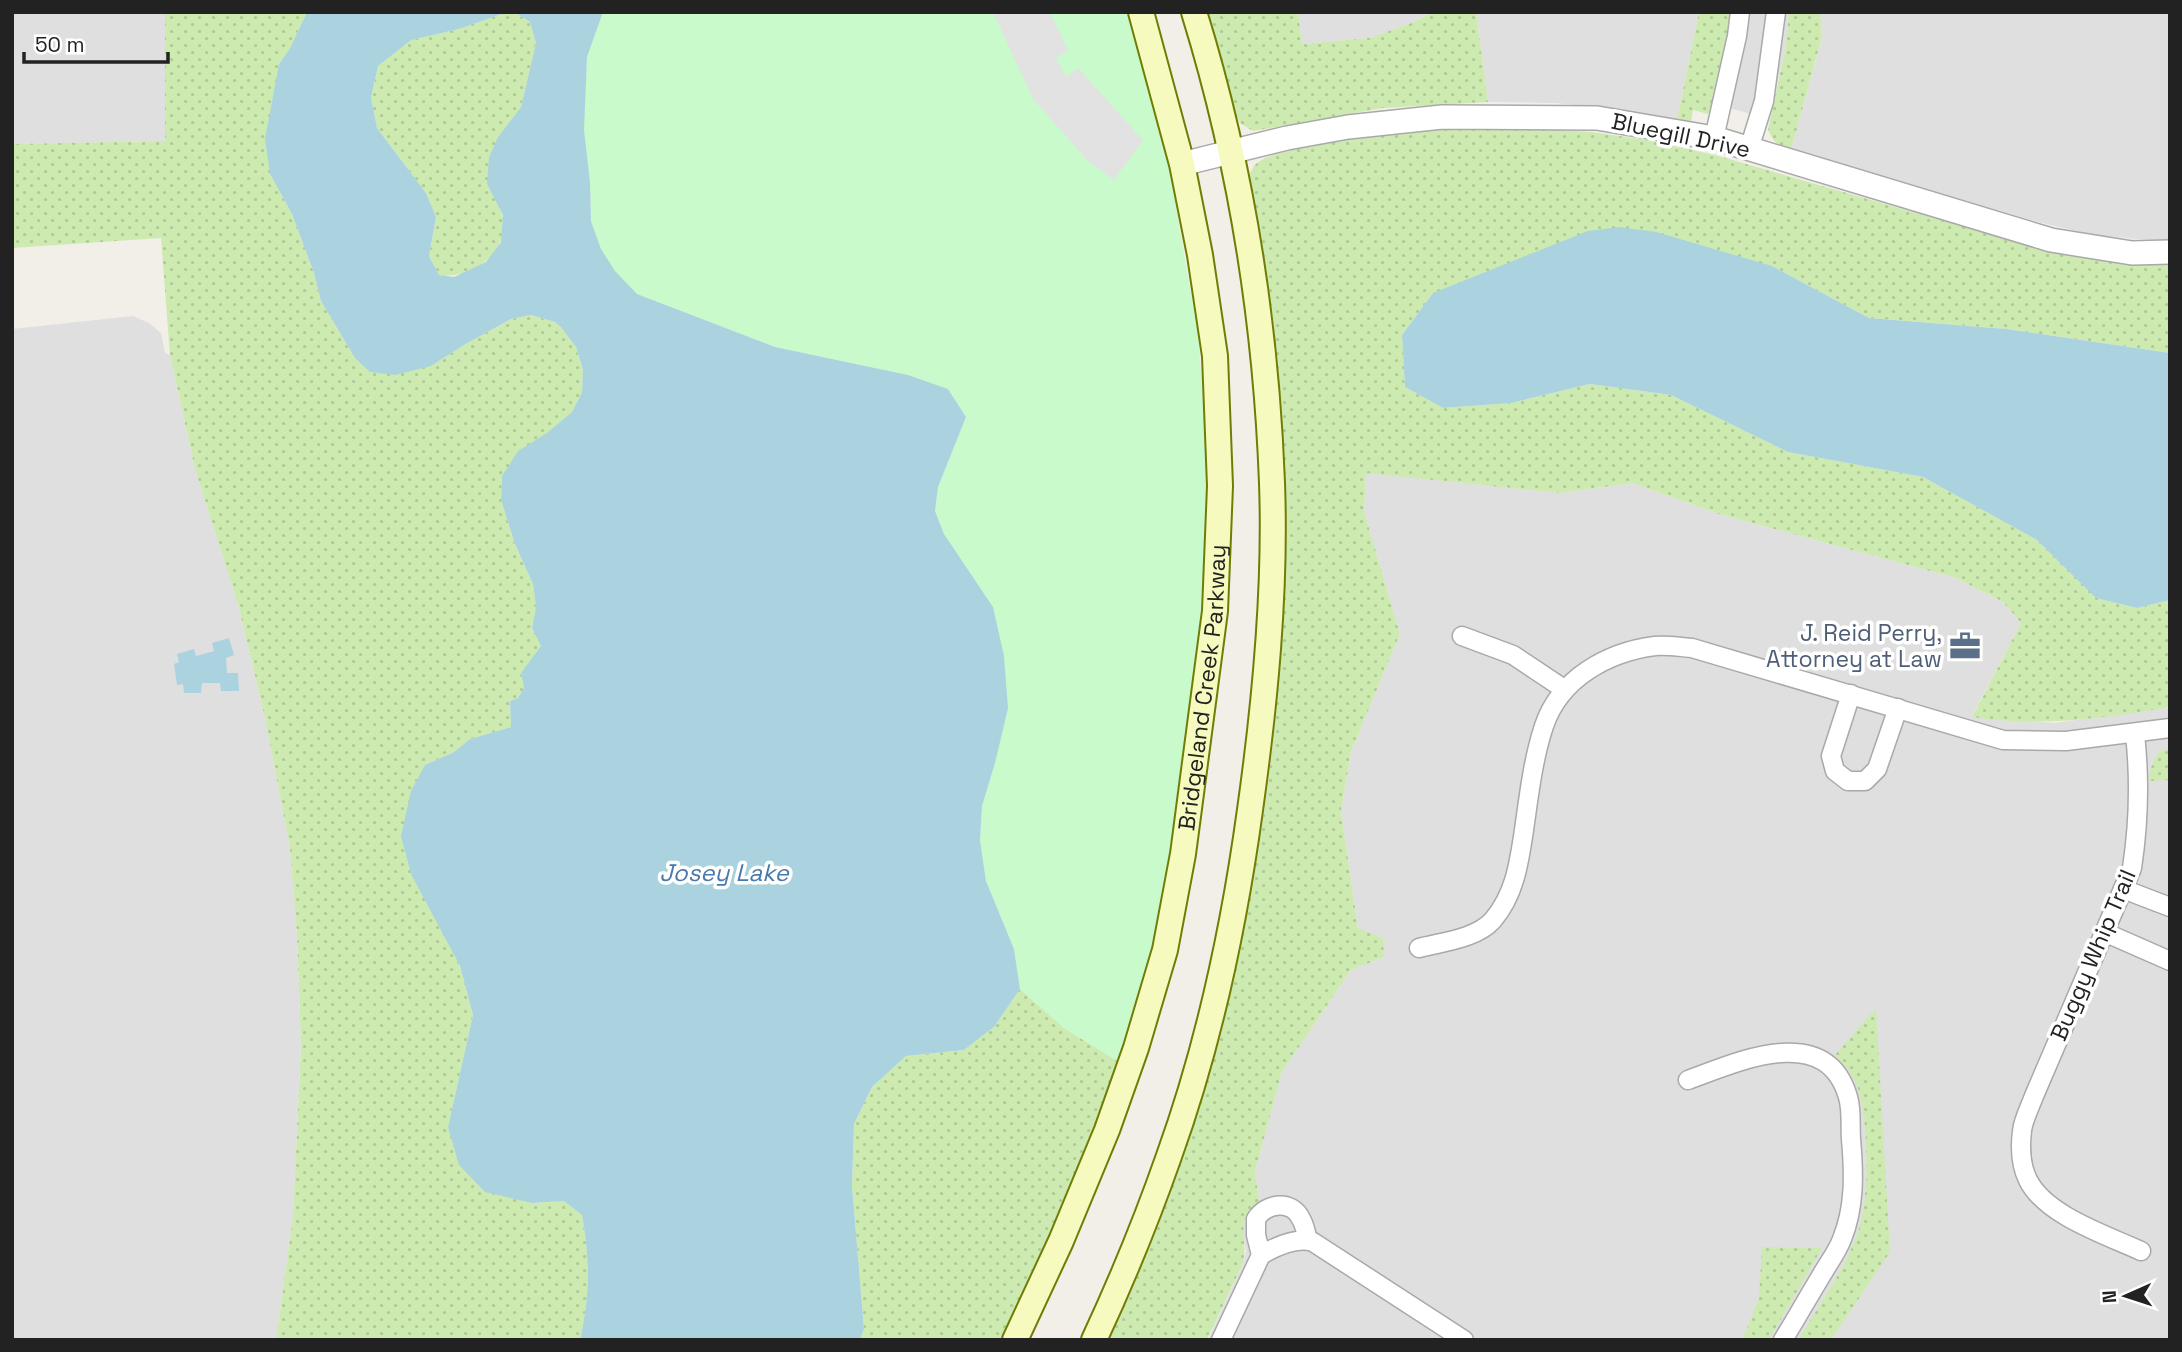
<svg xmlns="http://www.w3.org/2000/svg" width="2182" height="1352" font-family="'Space Grotesk',sans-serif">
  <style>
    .residential { fill: #e0dfdf }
    .grass { fill: url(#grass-dots) }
    .park { fill: #c8facc }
    .parking { fill: #e2e2e2 }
    .water { fill: #aad3df; fill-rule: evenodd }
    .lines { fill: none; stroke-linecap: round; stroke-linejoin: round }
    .minor-casing { stroke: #a9a9a9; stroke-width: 21 }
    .tertiary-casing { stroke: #a9a9a9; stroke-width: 26 }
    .secondary-casing { stroke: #707d05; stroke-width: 28 }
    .minor { stroke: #fff; stroke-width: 18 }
    .tertiary { stroke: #fff; stroke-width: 23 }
    .secondary { stroke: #f7fabf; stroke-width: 24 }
    .labels { text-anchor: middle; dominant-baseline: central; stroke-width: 7; stroke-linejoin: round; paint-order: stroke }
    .street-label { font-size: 23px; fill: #222; stroke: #fff }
    .service-label { font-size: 23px; fill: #4e5e75; stroke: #fff; text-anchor: end }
    .water-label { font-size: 24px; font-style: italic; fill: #4a7aab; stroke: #fff }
  </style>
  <defs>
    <pattern id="grass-dots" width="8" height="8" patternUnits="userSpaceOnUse" patternTransform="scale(1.75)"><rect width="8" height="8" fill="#cdebb0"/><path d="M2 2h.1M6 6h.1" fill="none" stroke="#b0c997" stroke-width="1.8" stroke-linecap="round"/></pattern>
  </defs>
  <rect width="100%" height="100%" fill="#f2efe9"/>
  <g class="residential">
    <polygon points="12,12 174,12 165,13 165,141 12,144"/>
    <polygon points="1298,12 1434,12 1414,22 1369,38 1302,44"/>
    <polygon points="1476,12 1699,12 1677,120 1614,109 1555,103 1488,102"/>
    <polygon points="1736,12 1789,12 1785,51 1769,119 1715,104"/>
    <polygon points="1820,12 2170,12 2170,240 2149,240 2094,235 2042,223 1791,150 1822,38"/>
    <polygon points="133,316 149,323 161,333 165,353 170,355 195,469 239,608 265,718 290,848 297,935 301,1045 293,1217 276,1340 12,1340 12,329"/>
    <polygon points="1366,472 1561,493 1632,483 1722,515 1956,578 2003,602 2021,623 1972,716 2055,723 2170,707 2170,749 2164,749 2152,764 2149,780 2170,780 2170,1340 1208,1340 1243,1263 1246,1252 1242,1230 1245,1216 1259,1201 1255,1172 1282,1072 1351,970 1384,957 1382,948 1358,928 1341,811 1351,752 1400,634 1364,511"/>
  </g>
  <g class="grass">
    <path d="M307,12L290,48L279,64L270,174L292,214L314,273L321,301L355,358L431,366L464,345L511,319L531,315L555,322L562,327L576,347L583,371L582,392L572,412L502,476L501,500L515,544L533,584L536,607L532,628L542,647L521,673L524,688L518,698L510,701L511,727L470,739L454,752L425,765L439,925L460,966L473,1015L448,1127L532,1203L564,1201L582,1215C590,1260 590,1295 580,1340H276L293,1217L301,1045L297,935L290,848L265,718L239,608L195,469L170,355L161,238L12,248V144L165,141V13Z"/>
    <polygon points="1208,12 1298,12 1302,44 1369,38 1414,22 1434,12 1476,12 1488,102 1383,108 1253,131 1241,124 1234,114"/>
    <polygon points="1699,12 1736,12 1715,104 1708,114 1693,110 1691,122 1677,120"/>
    <path d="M1789,12H1820L1822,37L1791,150C1778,147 1773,142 1768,129L1785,51Z"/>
    <path d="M516,13L530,22L536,43L521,107L498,137L487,184C492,194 500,204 502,214C512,251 472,280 439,275L429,256L436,217L426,193L377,128L371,98L378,66L410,40L459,29L502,14Z"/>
    <path d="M1491,126L1592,132L1647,140L1715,155L2052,252L2107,261L2170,263V353L2006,329L1869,318L1772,266L1433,293L1402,335L1405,387L1443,408L1511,403L1590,384L1671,395L1788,452L1923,477L2037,540L2097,598L2137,608L2170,600V707C2101,719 2041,727 1972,717L2021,623L2003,602L1956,578L1722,515L1632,483L1561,493L1366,473L1364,511L1400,634L1351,752L1341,811L1358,928L1383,938L1384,957L1351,970L1282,1072L1255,1172L1259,1201C1233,1223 1249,1236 1243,1263L1207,1340H1107C1198,1140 1256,930 1276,711C1280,660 1286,608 1284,557C1282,515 1276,474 1272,432C1264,350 1256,267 1248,184C1250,174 1251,166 1260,161C1272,153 1288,151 1302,148C1364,134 1427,130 1491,126Z"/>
    <path d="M2164,749H2170V780L2149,781C2150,767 2153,757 2164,749Z"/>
    <polygon points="1020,989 1064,1028 1121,1063 1067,1204 1004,1340 860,1340 864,1329 852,1186 854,1124 872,1087 906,1056 964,1050 994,1027"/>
    <path d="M1876,1008L1890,1252L1831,1340H1798C1819,1305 1845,1270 1858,1232C1870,1198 1869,1124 1858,1089C1854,1075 1845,1065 1835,1055Z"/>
    <polygon points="1762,1247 1822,1248 1769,1340 1742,1340 1759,1298"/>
  </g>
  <polygon class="park" points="603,12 1131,12 1160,116 1198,333 1205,431 1207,532 1201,677 1160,926 1121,1063 1064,1028 1020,989 1014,949 986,881 980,840 982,806 995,763 993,607 944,534 935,511 938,487 966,417 948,389 908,375 775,347 637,294 614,271 601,249 591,221 590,182 583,130 587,57"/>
  <polygon class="parking" points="993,12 1050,12 1068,51 1056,58 1066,77 1078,68 1143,140 1114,180 1088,161 1033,99"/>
  <g class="water">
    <path d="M307,12H603L587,57L584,130L590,182L591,221L601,249L615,271L637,294L775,347L908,375L948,389L966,417L938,487L935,511L944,534L993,607L1004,656L1008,708L995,763L982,806L980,840L986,881L1014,949L1020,989L994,1027L964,1050L906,1056L872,1087L854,1124L852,1186L864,1329L860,1340H580C590,1295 590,1260 582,1215L564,1201L532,1203L485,1192L459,1165L448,1127L473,1015L460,966L411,874L401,836L411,791L425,765L454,752L470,739L511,727L510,701L518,698L524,688L521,673L541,646L532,628L536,607L533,584L515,544L501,500L502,476L518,451L547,433L572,412L582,392L583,370L576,347L561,327L555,322L531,315L511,319L464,345L431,366L395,375L370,372L355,358L321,301L314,273L292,214L270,174L265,139L279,64L290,48ZM516,13L530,22L536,43L521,107L498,137L489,157L487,184L503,215L501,242L486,262L454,277L439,275L429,256L436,217L426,193L377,128L371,98L378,66L411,40L459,29L502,14Z"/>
    <polygon points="1619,227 1656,232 1772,266 1869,318 2006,329 2170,353 2170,600 2137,608 2096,598 2037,540 1923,477 1788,452 1671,395 1590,384 1511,403 1443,408 1405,387 1402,335 1433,293 1588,231"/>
    <polygon points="229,638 234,655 226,658 227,673 238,673 239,691 221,691 220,683 202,683 201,693 184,693 183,684 177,685 174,664 179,662 177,654 194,649 196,656 214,651 212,643"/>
  </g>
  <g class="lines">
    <defs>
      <g id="minor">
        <polyline points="1714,138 1737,36 1740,12"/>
        <polyline points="1749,149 1764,101 1776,12"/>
        <polyline points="1462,636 1513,655 1564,689"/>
        <polyline points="1851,694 1831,756 1835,771 1848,781 1865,781 1877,769 1898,708"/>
        <path d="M2135,734C2140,780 2139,822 2132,868L2034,1096C2030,1107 2023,1120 2022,1131C2020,1147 2021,1166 2028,1180C2045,1215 2106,1235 2141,1251"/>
        <polyline points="2123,889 2170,907"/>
        <polyline points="2104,932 2170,961"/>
        <path d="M1419,948C1442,942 1476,939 1493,920C1515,894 1519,863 1524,830C1529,795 1533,759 1544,726C1560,678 1608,652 1655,646C1667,645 1680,647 1692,648L2003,740L2066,741L2170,728"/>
        <path d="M1688,1080C1737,1062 1826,1021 1848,1097C1852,1110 1850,1126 1851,1139C1854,1173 1855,1207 1842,1239C1838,1250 1830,1261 1824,1271C1810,1294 1797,1317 1783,1340"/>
        <path d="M1261,1255C1275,1247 1297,1237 1313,1242L1464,1340"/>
        <path d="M1261,1255L1256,1235V1219C1266,1203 1292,1199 1301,1219C1305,1225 1306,1234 1308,1240"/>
        <polyline points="1221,1340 1261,1255"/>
      </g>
      <polyline id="tertiary" points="1182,164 1287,138 1348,127 1442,117 1597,118 1714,138 2051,240 2132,253 2170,252"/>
      <g id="secondary">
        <path id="s1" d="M1015,1340L1061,1241L1107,1130L1136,1048L1165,950L1183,854L1215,611L1220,486L1215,356L1200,255L1182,164L1141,12"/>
        <path d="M1094,1340C1122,1280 1147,1219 1169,1156C1209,1045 1234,927 1250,810C1265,703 1276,592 1272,483C1266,324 1241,164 1194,12"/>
      </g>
    </defs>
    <use href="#minor" class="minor-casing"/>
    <use href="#tertiary" class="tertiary-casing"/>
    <use href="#secondary" class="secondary-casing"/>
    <use href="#minor" class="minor"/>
    <use href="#tertiary" class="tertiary"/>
    <use href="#secondary" class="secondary"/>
  </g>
  <defs>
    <symbol id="office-bare" viewBox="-9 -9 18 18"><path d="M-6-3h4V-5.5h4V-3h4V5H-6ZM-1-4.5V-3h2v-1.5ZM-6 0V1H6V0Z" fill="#5c6f8a" stroke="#fff" stroke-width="2.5" paint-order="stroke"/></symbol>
  </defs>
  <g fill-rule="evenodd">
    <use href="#office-bare" x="1943" y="624" width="44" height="44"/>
  </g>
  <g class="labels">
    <g class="street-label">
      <text transform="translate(1681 135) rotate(12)">Bluegill Drive</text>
      <text stroke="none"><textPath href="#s1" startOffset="684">Bridgeland Creek Parkway</textPath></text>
      <text transform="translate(2093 955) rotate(-67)">Buggy Whip Trail</text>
    </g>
    <g class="service-label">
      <text x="1942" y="633">J. Reid Perry,<tspan x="1942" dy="26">Attorney at Law</tspan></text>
    </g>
    <g class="water-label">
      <text x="724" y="872">Josey Lake</text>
    </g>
  </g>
  <rect width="2182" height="1352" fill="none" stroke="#222222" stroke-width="28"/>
  <g transform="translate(2126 1296) rotate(267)" stroke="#ffffff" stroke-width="5" paint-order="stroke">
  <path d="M0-5L12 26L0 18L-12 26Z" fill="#222222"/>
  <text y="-10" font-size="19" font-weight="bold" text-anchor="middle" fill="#222222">N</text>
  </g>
  <path d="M24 52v10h144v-10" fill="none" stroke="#222222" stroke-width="3.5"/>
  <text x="35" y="52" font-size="21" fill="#222222" stroke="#ffffff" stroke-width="5" paint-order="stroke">50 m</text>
</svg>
